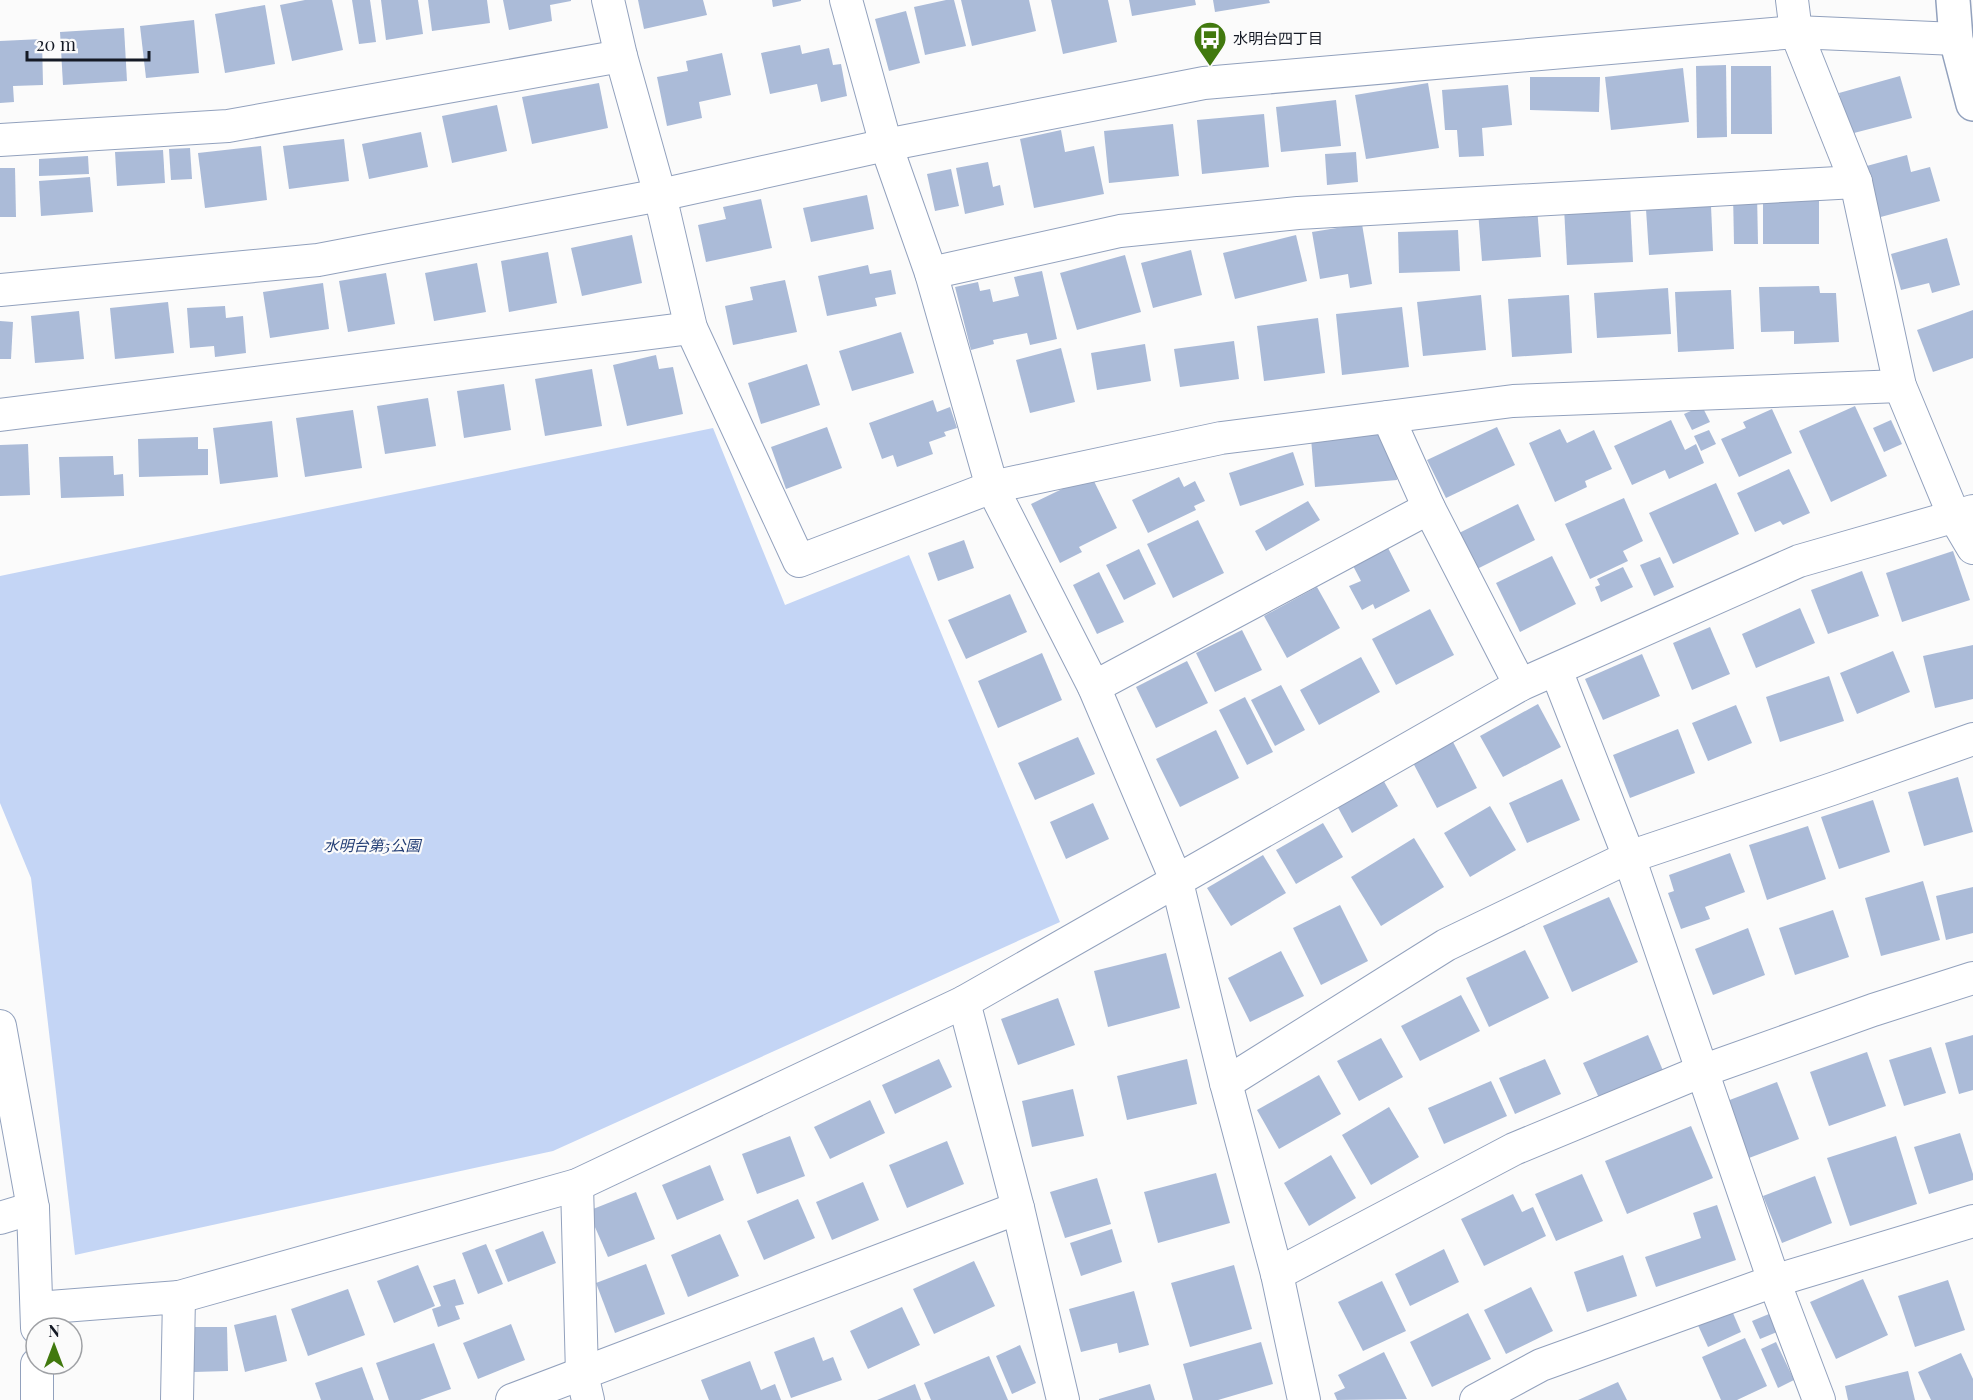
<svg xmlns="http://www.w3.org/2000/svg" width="1973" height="1400" font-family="'Playfair Display','Noto Sans JP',serif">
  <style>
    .green { fill: #c4d5f5 }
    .building { fill: #abbbd8 }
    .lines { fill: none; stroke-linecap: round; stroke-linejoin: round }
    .street-casing { stroke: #92a1bd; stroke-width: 34 }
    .secondary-casing { stroke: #92a1bd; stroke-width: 36 }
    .street { stroke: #fff; stroke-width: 32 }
    .secondary { stroke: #fff; stroke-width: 33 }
    .labels { text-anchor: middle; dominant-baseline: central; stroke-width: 4.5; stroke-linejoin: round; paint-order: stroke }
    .poi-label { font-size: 15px; fill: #151a25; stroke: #fbfbfb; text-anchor: start }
    .park-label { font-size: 15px; font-style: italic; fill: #243f76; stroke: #fbfbfb }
  </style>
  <rect width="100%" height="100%" fill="#fbfbfb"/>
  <polygon class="green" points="713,428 785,605 909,555 1060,922 553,1151 75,1255 31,878 0,803 0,576"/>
  <g class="building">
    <polygon points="305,0 332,0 343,50 292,61 280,5"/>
    <polygon points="352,0 370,0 376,42 359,44"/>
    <polygon points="381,0 418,0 423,34 386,40"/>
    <polygon points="428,0 487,0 490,23 432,31"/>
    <polygon points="503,0 571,0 571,1 550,5 552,21 509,30"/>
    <polygon points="638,0 703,0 707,15 644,29"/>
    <polygon points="772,0 801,0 801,1 773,7"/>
    <polygon points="946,0 954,0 966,46 925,55 914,7"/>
    <polygon points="961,0 1029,0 1036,31 972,46"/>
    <polygon points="1051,0 1108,0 1117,42 1063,54"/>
    <polygon points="1129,0 1195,0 1196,5 1132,16"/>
    <polygon points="1213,0 1269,0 1270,3 1215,12"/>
    <polygon points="265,5 275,64 225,73 215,14"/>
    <polygon points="906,11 920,63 889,71 875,19"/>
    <polygon points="194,20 199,73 146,78 140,26"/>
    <polygon points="124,28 127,81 63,85 60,32"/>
    <polygon points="42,39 43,85 13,86 14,102 0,103 0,41"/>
    <polygon points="800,45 802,54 829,48 833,65 841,64 847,96 821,102 817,84 770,94 761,53"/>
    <polygon points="722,53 731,95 699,102 702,118 667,126 657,77 688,71 686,61"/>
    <polygon points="1726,65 1727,137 1697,138 1696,66"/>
    <polygon points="1731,66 1771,66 1772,134 1731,134"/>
    <polygon points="1683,68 1689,122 1611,130 1605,77"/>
    <polygon points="1900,76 1912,118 1850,134 1839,93"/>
    <polygon points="1530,77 1600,77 1599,112 1530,110"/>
    <polygon points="599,83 608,128 532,144 522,97"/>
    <polygon points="1428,83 1439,148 1366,159 1355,95"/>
    <polygon points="1508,85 1512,125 1482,128 1484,156 1459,157 1457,130 1445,130 1442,90"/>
    <polygon points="1336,100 1341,146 1281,152 1276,107"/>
    <polygon points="497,105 507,151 452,163 442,116"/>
    <polygon points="1264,114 1269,167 1202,174 1197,120"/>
    <polygon points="1173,124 1179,176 1109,183 1104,131"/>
    <polygon points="1061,130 1065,152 1094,146 1104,194 1034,208 1020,139"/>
    <polygon points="421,132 428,167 369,179 362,144"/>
    <polygon points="344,139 349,181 289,189 283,146"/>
    <polygon points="261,146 267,200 205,208 198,153"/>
    <polygon points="190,148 192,179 171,180 169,149"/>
    <polygon points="163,150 165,183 117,186 115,152"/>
    <polygon points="1356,152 1358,182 1327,185 1325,154"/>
    <polygon points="1907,155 1911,172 1930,167 1940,201 1877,218 1863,167"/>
    <polygon points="88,156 89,174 39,176 39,159"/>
    <polygon points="988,162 993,187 1000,185 1004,205 965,214 956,168"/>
    <polygon points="0,168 15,168 16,217 0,217"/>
    <polygon points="951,169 959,206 935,211 927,174"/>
    <polygon points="90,177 93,212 41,216 39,181"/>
    <polygon points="1733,193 1757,193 1758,244 1734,244"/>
    <polygon points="867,195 874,229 811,242 803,208"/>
    <rect x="1763" y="197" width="56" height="47"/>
    <polygon points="761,199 772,248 706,262 698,225 726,219 723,207"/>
    <polygon points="1630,203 1633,262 1567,265 1564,207"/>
    <polygon points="1711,206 1713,251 1649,255 1646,209"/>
    <polygon points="1537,207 1541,257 1482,261 1478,211"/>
    <polygon points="1362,224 1372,284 1350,288 1348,274 1320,279 1312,232"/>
    <polygon points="1458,230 1460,271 1399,273 1398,232"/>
    <polygon points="632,235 642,283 582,296 571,248"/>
    <polygon points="1296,235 1307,281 1235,299 1223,253"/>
    <polygon points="1947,238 1960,285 1932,293 1929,283 1901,290 1891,254"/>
    <polygon points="1191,250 1202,295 1153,308 1141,263"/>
    <polygon points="548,252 557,303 509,312 501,261"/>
    <polygon points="1125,255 1141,312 1077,330 1060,273"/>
    <polygon points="477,263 486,312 434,321 425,273"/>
    <polygon points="868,265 870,274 891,270 896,294 875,298 877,306 827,316 818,276"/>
    <polygon points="1042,271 1057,339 1030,345 1027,333 993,340 994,344 971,350 955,287 978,282 980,291 990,289 993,302 1019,296 1014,277"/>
    <polygon points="386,273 395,324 348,332 339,281"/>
    <polygon points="785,280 797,332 733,345 725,306 753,300 750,287"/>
    <polygon points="323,283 329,329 270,338 263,292"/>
    <polygon points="1819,286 1820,293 1836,293 1839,342 1794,344 1794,331 1761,332 1759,287"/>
    <polygon points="1668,288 1671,334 1597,338 1594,293"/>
    <polygon points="1731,290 1734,349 1678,352 1675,292"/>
    <polygon points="1481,295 1486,350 1423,356 1417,302"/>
    <polygon points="1569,295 1572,353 1512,357 1508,299"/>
    <polygon points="168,302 174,353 115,359 110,308"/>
    <polygon points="225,306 226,318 243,316 246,353 215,357 214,346 190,348 187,308"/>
    <polygon points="1402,307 1409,367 1342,375 1336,314"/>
    <polygon points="1973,310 1973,358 1933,372 1917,330"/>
    <polygon points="79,311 84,359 35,363 31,316"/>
    <polygon points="1318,318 1325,373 1264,381 1257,326"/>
    <polygon points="0,321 13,322 11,359 0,359"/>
    <polygon points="901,332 914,373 852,391 839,351"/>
    <polygon points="1234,341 1239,379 1180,387 1174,349"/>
    <polygon points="1145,344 1151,381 1097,390 1091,353"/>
    <polygon points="1061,348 1075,402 1030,413 1016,360"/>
    <polygon points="656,355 659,369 673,367 683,414 627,426 613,365"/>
    <polygon points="807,364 820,405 761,424 748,383"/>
    <polygon points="592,369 602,426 545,436 535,379"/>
    <polygon points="504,384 511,430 464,438 457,391"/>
    <polygon points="428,398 436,446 385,454 377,406"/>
    <polygon points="933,400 937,412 950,407 957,428 944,432 946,436 929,442 933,454 897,467 893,455 882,459 869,423"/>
    <polygon points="1702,406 1710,422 1692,430 1684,414"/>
    <polygon points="1855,406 1887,476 1831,502 1799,431"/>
    <polygon points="1772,409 1792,453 1739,477 1721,439 1746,428 1743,422"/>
    <polygon points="353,410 362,468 305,477 296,418"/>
    <polygon points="1671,420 1685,450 1696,444 1704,463 1669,479 1665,470 1632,485 1614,446"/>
    <polygon points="1891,420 1902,444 1884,452 1873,428"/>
    <polygon points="272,421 278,477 220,484 213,428"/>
    <polygon points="827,427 842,468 786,489 771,447"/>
    <polygon points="1497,427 1515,465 1446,498 1427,460"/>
    <polygon points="1560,429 1567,443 1594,430 1612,469 1585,481 1587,487 1555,502 1529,443"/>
    <polygon points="1709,430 1716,444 1701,451 1694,436"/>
    <polygon points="1393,432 1397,480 1315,487 1311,438"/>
    <polygon points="198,437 198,449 208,449 208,475 139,477 138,439"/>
    <polygon points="28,444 30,495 0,496 0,445"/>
    <polygon points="1293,452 1304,485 1240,506 1229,473"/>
    <polygon points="113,456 114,475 123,474 124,496 61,498 59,457"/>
    <polygon points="1789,469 1810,513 1783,525 1780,521 1755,532 1737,493"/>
    <polygon points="1091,475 1117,528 1079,547 1082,552 1060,563 1031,504"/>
    <polygon points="1179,477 1184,487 1195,481 1205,501 1194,506 1196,510 1148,533 1132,500"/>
    <polygon points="1716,483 1739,534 1673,564 1649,513"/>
    <polygon points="1624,498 1643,541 1623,551 1628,561 1590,579 1565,524"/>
    <polygon points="1308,501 1320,520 1266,551 1255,531"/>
    <polygon points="1518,504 1535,540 1477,569 1459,533"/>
    <polygon points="1198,520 1224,573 1173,598 1147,544"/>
    <polygon points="964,540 974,568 938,581 928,553"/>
    <polygon points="1386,544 1410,591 1375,609 1373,604 1362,610 1349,586 1361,581 1351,562"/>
    <polygon points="1139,549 1156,584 1124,600 1106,565"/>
    <polygon points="1953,551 1970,600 1902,622 1886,573"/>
    <polygon points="1552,556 1576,604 1520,632 1496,583"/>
    <polygon points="1660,557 1674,587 1654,596 1640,565"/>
    <polygon points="1623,567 1633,587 1601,602 1595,587 1600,585 1597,579"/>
    <polygon points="1862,571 1879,616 1828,634 1811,590"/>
    <polygon points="1099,572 1124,622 1097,634 1073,585"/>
    <polygon points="1317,587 1340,628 1287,658 1264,616"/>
    <polygon points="1010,594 1027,632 966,659 948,620"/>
    <polygon points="1800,608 1815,643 1756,668 1742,634"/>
    <polygon points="1430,609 1454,655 1396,685 1372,639"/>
    <polygon points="1710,627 1730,674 1692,690 1673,643"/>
    <polygon points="1242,630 1262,670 1215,692 1196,653"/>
    <polygon points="1973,645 1973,699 1935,708 1923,656"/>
    <polygon points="1893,651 1910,692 1857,714 1840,673"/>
    <polygon points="1042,653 1062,700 998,728 978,681"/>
    <polygon points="1642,654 1660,696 1603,720 1585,679"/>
    <polygon points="1361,657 1380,692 1319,725 1300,690"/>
    <polygon points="1187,661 1208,703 1156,728 1136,687"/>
    <polygon points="1829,676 1844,721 1780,742 1766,697"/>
    <polygon points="1281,685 1305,730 1275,746 1251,700"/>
    <polygon points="1245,697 1273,752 1247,765 1219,710"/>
    <polygon points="1538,704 1561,747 1503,777 1480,736"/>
    <polygon points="1736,705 1752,743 1708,761 1692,723"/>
    <polygon points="1678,729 1695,773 1630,798 1613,755"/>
    <polygon points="1216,730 1239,778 1180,807 1156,759"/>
    <polygon points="1078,737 1095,774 1035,800 1018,763"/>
    <polygon points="1452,740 1477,788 1437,808 1412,761"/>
    <polygon points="1958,777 1973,832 1924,846 1908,792"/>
    <polygon points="1382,778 1398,806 1352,833 1336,804"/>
    <polygon points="1562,779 1580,820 1527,843 1509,803"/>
    <polygon points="1873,800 1890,852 1839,869 1821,817"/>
    <polygon points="1093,803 1109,839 1066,859 1050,822"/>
    <polygon points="1490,806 1516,850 1470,877 1444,833"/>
    <polygon points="1323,823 1343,857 1296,884 1276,850"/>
    <polygon points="1808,826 1826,879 1767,900 1749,845"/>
    <polygon points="1414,838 1444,887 1381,926 1351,877"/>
    <polygon points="1730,853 1745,892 1705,907 1710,919 1681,929 1668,893 1674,891 1669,875"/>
    <polygon points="1263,855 1286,893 1231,926 1207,888"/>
    <polygon points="1923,881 1940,940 1881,956 1865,898"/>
    <polygon points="1973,887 1973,933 1946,940 1936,896"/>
    <polygon points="1609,897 1638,962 1572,992 1543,926"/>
    <polygon points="1340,905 1368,961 1321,985 1293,928"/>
    <polygon points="1833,910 1849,957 1795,975 1779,928"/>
    <polygon points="1748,928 1765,975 1713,995 1695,949"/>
    <polygon points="1525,950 1549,998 1489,1027 1466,978"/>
    <polygon points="1281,951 1304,996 1250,1022 1228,978"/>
    <polygon points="1166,953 1180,1008 1108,1027 1094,971"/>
    <polygon points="1461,995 1480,1031 1420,1061 1401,1026"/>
    <polygon points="1058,998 1075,1045 1018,1065 1001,1019"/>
    <polygon points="1648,1035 1664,1073 1600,1100 1583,1063"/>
    <polygon points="1973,1035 1973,1090 1959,1094 1945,1043"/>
    <polygon points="1381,1038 1403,1077 1359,1101 1337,1061"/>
    <polygon points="1931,1047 1946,1093 1904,1106 1889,1060"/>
    <polygon points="1867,1052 1886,1106 1829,1126 1810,1072"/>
    <polygon points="939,1059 952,1087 895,1114 882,1085"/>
    <polygon points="1187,1059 1197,1104 1127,1120 1117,1076"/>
    <polygon points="1545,1059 1561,1094 1515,1114 1499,1078"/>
    <polygon points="1319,1075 1341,1114 1279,1149 1257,1110"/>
    <polygon points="1491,1081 1507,1116 1444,1144 1428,1108"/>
    <polygon points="1777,1082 1799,1139 1749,1158 1727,1101"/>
    <polygon points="1073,1089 1084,1136 1032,1147 1022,1101"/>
    <polygon points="870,1100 885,1133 830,1159 814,1127"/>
    <polygon points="1389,1107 1419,1157 1371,1185 1342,1135"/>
    <polygon points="1691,1126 1713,1178 1627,1214 1605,1161"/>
    <polygon points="1960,1133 1973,1174 1973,1180 1929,1194 1914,1147"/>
    <polygon points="790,1136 805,1176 757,1194 742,1154"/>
    <polygon points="1896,1136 1917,1204 1850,1226 1827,1158"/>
    <polygon points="947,1141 964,1184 907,1208 889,1165"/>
    <polygon points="1331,1155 1356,1198 1309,1226 1284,1183"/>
    <polygon points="710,1165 724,1200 677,1220 662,1185"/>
    <polygon points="1216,1173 1230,1223 1158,1243 1144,1192"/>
    <polygon points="1582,1174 1603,1221 1556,1241 1535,1194"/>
    <polygon points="1815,1176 1832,1223 1782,1243 1763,1196"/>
    <polygon points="1097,1178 1111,1224 1065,1238 1050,1192"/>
    <polygon points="863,1182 879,1220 832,1240 816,1202"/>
    <polygon points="636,1192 655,1239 608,1257 588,1211"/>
    <polygon points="1513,1194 1522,1212 1533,1207 1546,1236 1484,1266 1461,1219"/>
    <polygon points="798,1199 815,1238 764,1260 747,1221"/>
    <polygon points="1717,1205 1736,1260 1656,1287 1645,1257 1701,1238 1693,1213"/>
    <polygon points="1112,1229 1122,1262 1081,1276 1070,1243"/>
    <polygon points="543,1231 556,1263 508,1282 495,1250"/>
    <polygon points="720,1234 739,1276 688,1297 671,1255"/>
    <polygon points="486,1244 503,1284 478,1294 462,1253"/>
    <polygon points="1444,1249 1459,1282 1410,1306 1395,1274"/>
    <polygon points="1623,1255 1637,1296 1587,1312 1574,1272"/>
    <polygon points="974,1261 995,1306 934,1334 913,1289"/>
    <polygon points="646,1264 665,1314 615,1333 596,1283"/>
    <polygon points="418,1265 435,1306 394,1323 377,1281"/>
    <polygon points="1234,1265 1252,1329 1190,1347 1171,1283"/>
    <polygon points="455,1279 464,1304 455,1306 460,1319 438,1327 432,1309 441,1306 433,1286"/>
    <polygon points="1863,1279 1888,1335 1836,1359 1810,1302"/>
    <polygon points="1948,1280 1965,1330 1915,1347 1898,1296"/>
    <polygon points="1382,1281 1406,1331 1363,1351 1338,1302"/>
    <polygon points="1531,1287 1553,1331 1506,1354 1484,1310"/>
    <polygon points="348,1289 365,1335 308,1356 291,1309"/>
    <polygon points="1134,1291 1149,1345 1119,1353 1117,1343 1081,1352 1069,1309"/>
    <polygon points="1730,1306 1741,1332 1708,1347 1696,1321"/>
    <polygon points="902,1307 920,1345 868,1369 850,1331"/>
    <polygon points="1468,1313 1491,1359 1432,1387 1410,1342"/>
    <polygon points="1769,1314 1777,1332 1760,1339 1752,1321"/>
    <polygon points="276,1315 287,1361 245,1372 234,1325"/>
    <polygon points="511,1324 525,1360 478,1379 463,1343"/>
    <polygon points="193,1327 227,1327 228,1371 194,1372"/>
    <polygon points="814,1337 823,1361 833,1357 842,1380 791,1398 774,1352"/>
    <polygon points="1745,1338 1767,1386 1737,1400 1721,1400 1702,1357"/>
    <polygon points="1261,1342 1273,1384 1218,1400 1193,1400 1183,1364"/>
    <polygon points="1776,1342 1794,1380 1778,1388 1761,1349"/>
    <polygon points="434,1343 451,1389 420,1400 389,1400 376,1363"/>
    <polygon points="1020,1345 1036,1383 1012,1394 996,1356"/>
    <polygon points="1384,1352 1407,1399 1337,1400 1334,1393 1345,1388 1338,1375"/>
    <polygon points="1961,1353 1973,1379 1973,1400 1931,1400 1918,1372"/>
    <polygon points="989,1356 1008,1400 931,1400 924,1383"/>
    <polygon points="750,1361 761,1390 775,1384 781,1400 709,1400 701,1380"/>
    <polygon points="362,1367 374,1400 321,1400 315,1383"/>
    <polygon points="1908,1371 1915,1400 1848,1400 1845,1386"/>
    <polygon points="1618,1382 1627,1400 1578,1400"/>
    <polygon points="915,1384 921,1400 877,1400"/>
    <polygon points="1150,1384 1155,1400 1099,1400 1099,1399"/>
  </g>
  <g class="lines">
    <defs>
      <g id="street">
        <polyline points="608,0 621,56 660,195 691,328 799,561 992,487 1221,438 1513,401 1900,386"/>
        <polyline points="846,0 886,145 931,273 992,487 1094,687 1177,882 1226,1083 1277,1274 1304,1400"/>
        <polyline points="1792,0 1796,32 1856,182 1900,386 1954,516 1973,548"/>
        <polyline points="0,140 228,126 621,56"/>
        <polyline points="931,273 1120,231 1298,213 1856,182"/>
        <polyline points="0,290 318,260 660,195 886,145 1204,83 1796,32 1956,39"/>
        <polyline points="0,415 691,328"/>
        <polyline points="1388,417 1429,508 1520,685"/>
        <polyline points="1556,670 1629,857 1774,1281 1819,1400"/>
        <polyline points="1094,687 1429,508"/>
        <polyline points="964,1002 1018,1208 1063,1400"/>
        <polyline points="0,1026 33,1208 37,1328"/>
        <polyline points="1226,1083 1446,945 1629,857 1832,789 1973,739"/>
        <polyline points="577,1185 582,1374 588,1400"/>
        <polyline points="0,1218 33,1208"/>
        <polyline points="1277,1274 1514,1149 1702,1071 1873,1010 1973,978"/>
        <polyline points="179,1297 577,1185 964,1002 1520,685 1799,561 1973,511"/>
        <polyline points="37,1308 179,1297 177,1400"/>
        <polyline points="37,1364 37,1400"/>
        <polyline points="512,1400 1018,1208"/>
        <polyline points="1476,1400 1541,1365 1774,1281 1973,1221"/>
      </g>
      <polyline id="secondary" points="1953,0 1956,39 1973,104"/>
    </defs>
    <use href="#street" class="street-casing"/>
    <use href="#secondary" class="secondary-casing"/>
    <use href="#street" class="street"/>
    <use href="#secondary" class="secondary"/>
  </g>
  <defs>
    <symbol id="bus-pin" viewBox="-11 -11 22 30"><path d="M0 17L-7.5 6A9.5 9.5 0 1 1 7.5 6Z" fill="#41790e" stroke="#fbfbfb"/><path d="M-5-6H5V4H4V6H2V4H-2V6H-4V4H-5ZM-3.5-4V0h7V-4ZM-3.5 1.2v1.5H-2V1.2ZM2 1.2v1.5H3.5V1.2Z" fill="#fff"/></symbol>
  </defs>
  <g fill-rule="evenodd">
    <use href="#bus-pin" x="1191" y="19" width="38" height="52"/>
  </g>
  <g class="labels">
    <g class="poi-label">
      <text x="1233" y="38">水明台四丁目</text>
    </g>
    <g class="park-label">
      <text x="372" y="845">水明台第5公園</text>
    </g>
  </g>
  <g transform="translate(54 1346)"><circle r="28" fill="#fbfbfb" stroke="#9fa1a5" stroke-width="1.5"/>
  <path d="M0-4.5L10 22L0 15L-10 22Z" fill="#41790e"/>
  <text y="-9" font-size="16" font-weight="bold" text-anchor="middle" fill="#151a25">N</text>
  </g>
  <path d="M27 51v9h122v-9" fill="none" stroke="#151a25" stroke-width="3"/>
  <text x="36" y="51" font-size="18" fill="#151a25" stroke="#fbfbfb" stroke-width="4.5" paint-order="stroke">20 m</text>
</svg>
